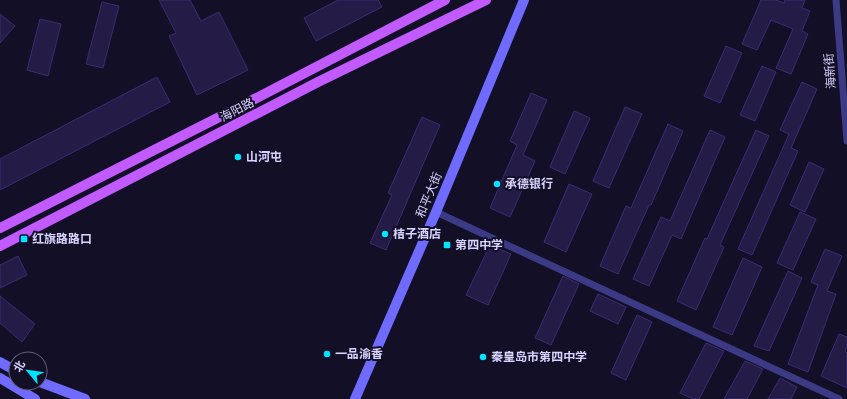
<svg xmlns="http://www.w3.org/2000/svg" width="847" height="399" font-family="Karla,'Noto Sans SC',sans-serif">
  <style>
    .building { fill: #241b47; stroke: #3b2d73 }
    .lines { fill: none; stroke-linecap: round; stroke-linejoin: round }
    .street { stroke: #3d3a85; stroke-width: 7 }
    .secondary { stroke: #6f6bff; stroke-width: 10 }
    .primary { stroke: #c25bff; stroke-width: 10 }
    .poi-dot { fill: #00e5ff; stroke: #130f26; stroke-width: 1.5 }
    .labels { text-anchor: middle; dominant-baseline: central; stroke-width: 4; stroke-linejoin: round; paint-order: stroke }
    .street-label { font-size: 12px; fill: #d9d4ff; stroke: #130f26 }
    .poi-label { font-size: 12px; font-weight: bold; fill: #d9d4ff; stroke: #130f26; text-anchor: start }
  </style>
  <rect width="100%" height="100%" fill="#130f26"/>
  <g class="building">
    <polygon points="159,0 190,0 201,21 219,12 248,70 197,95 169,36 176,33"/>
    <polygon points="338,0 378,0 382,7 316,41 304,18"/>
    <polygon points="761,0 776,0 784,3 785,0 805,0 802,8 810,11 802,31 808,34 791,74 776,68 793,29 771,20 757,50 742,44"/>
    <polygon points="102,2 119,6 103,68 86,64"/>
    <polygon points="0,14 15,26 0,43"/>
    <polygon points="40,19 61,24 48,76 27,70"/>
    <polygon points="726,46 742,53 720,103 704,96"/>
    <polygon points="762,66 776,72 755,121 740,115"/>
    <polygon points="157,77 170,102 0,190 0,159"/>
    <polygon points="802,82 817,89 791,148 798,151 752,255 738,249 789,134 780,130"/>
    <polygon points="531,93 547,100 523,155 535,161 510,217 490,208 517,145 510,141"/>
    <polygon points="625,107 642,114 609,188 593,181"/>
    <polygon points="574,111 590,118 565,174 550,167"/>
    <polygon points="422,117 440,125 386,250 370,243 392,195 388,193"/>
    <polygon points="668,124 683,131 651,205 649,205 618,274 600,266 626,206 631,208"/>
    <polygon points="710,130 725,137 681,239 672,235 649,286 633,279 661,217 670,221"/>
    <polygon points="756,130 769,136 720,245 724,247 696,310 677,301 705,238 707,239"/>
    <polygon points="809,162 824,169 805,212 790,205"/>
    <polygon points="569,184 592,194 566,252 544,242"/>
    <polygon points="800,212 816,219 793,270 777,263"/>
    <polygon points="490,245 511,254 488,305 466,295"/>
    <polygon points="825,249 842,256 827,291 836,294 808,372 788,364 818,285 811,282"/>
    <polygon points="18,256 27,275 0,288 0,265"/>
    <polygon points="743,258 762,267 732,335 713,327"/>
    <polygon points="788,271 802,278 769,351 754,346"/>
    <polygon points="563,276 579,284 551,345 535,338"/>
    <polygon points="598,294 626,307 618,324 590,311"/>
    <polygon points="0,296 35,324 22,342 0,323"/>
    <polygon points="637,315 652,322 626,380 611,373"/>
    <polygon points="839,334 847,337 847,346 845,351 847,353 847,388 821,376"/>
    <polygon points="706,343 724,351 699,399 693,399 680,393"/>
    <polygon points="745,361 763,369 747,399 724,399"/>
    <polygon points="780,378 797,387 791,399 768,399"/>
  </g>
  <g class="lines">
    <g class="street">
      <polyline points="836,0 847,141"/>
      <polyline points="436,212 839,399"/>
    </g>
    <g class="secondary">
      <polyline points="0,362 16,371"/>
      <polyline points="0,378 35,399"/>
      <polyline points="40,382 85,399"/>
      <polyline points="355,399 436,212 524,0"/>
    </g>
    <g class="primary">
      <polyline points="0,228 243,105 445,0"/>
      <polyline points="0,246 318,82 486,0"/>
    </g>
  </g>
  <g class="poi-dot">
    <circle cx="238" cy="157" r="4"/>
    <circle cx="497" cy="184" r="4"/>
    <circle cx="385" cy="234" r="4"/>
    <rect x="20" y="235" width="8" height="8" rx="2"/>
    <rect x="443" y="241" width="8" height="8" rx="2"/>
    <circle cx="327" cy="354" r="4"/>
    <circle cx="483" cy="357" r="4"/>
  </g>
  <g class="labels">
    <g class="street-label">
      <text transform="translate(830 71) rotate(-95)">海新街</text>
      <text transform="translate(237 110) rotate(-27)">海阳路</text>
      <text transform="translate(429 195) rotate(-67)">和平大街</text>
    </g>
    <g class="poi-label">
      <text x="246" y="157">山河屯</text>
      <text x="505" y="184">承德银行</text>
      <text x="393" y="234">桔子酒店</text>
      <text x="32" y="239">红旗路路口</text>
      <text x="455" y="245">第四中学</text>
      <text x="335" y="354">一品渝香</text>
      <text x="491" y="357">秦皇岛市第四中学</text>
    </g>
  </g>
  <g transform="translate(28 371) rotate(299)"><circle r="19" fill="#130f26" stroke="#625e7d"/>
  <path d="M0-3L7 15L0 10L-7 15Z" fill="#00e5ff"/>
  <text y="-6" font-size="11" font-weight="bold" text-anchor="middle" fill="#d9d4ff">北</text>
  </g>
</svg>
